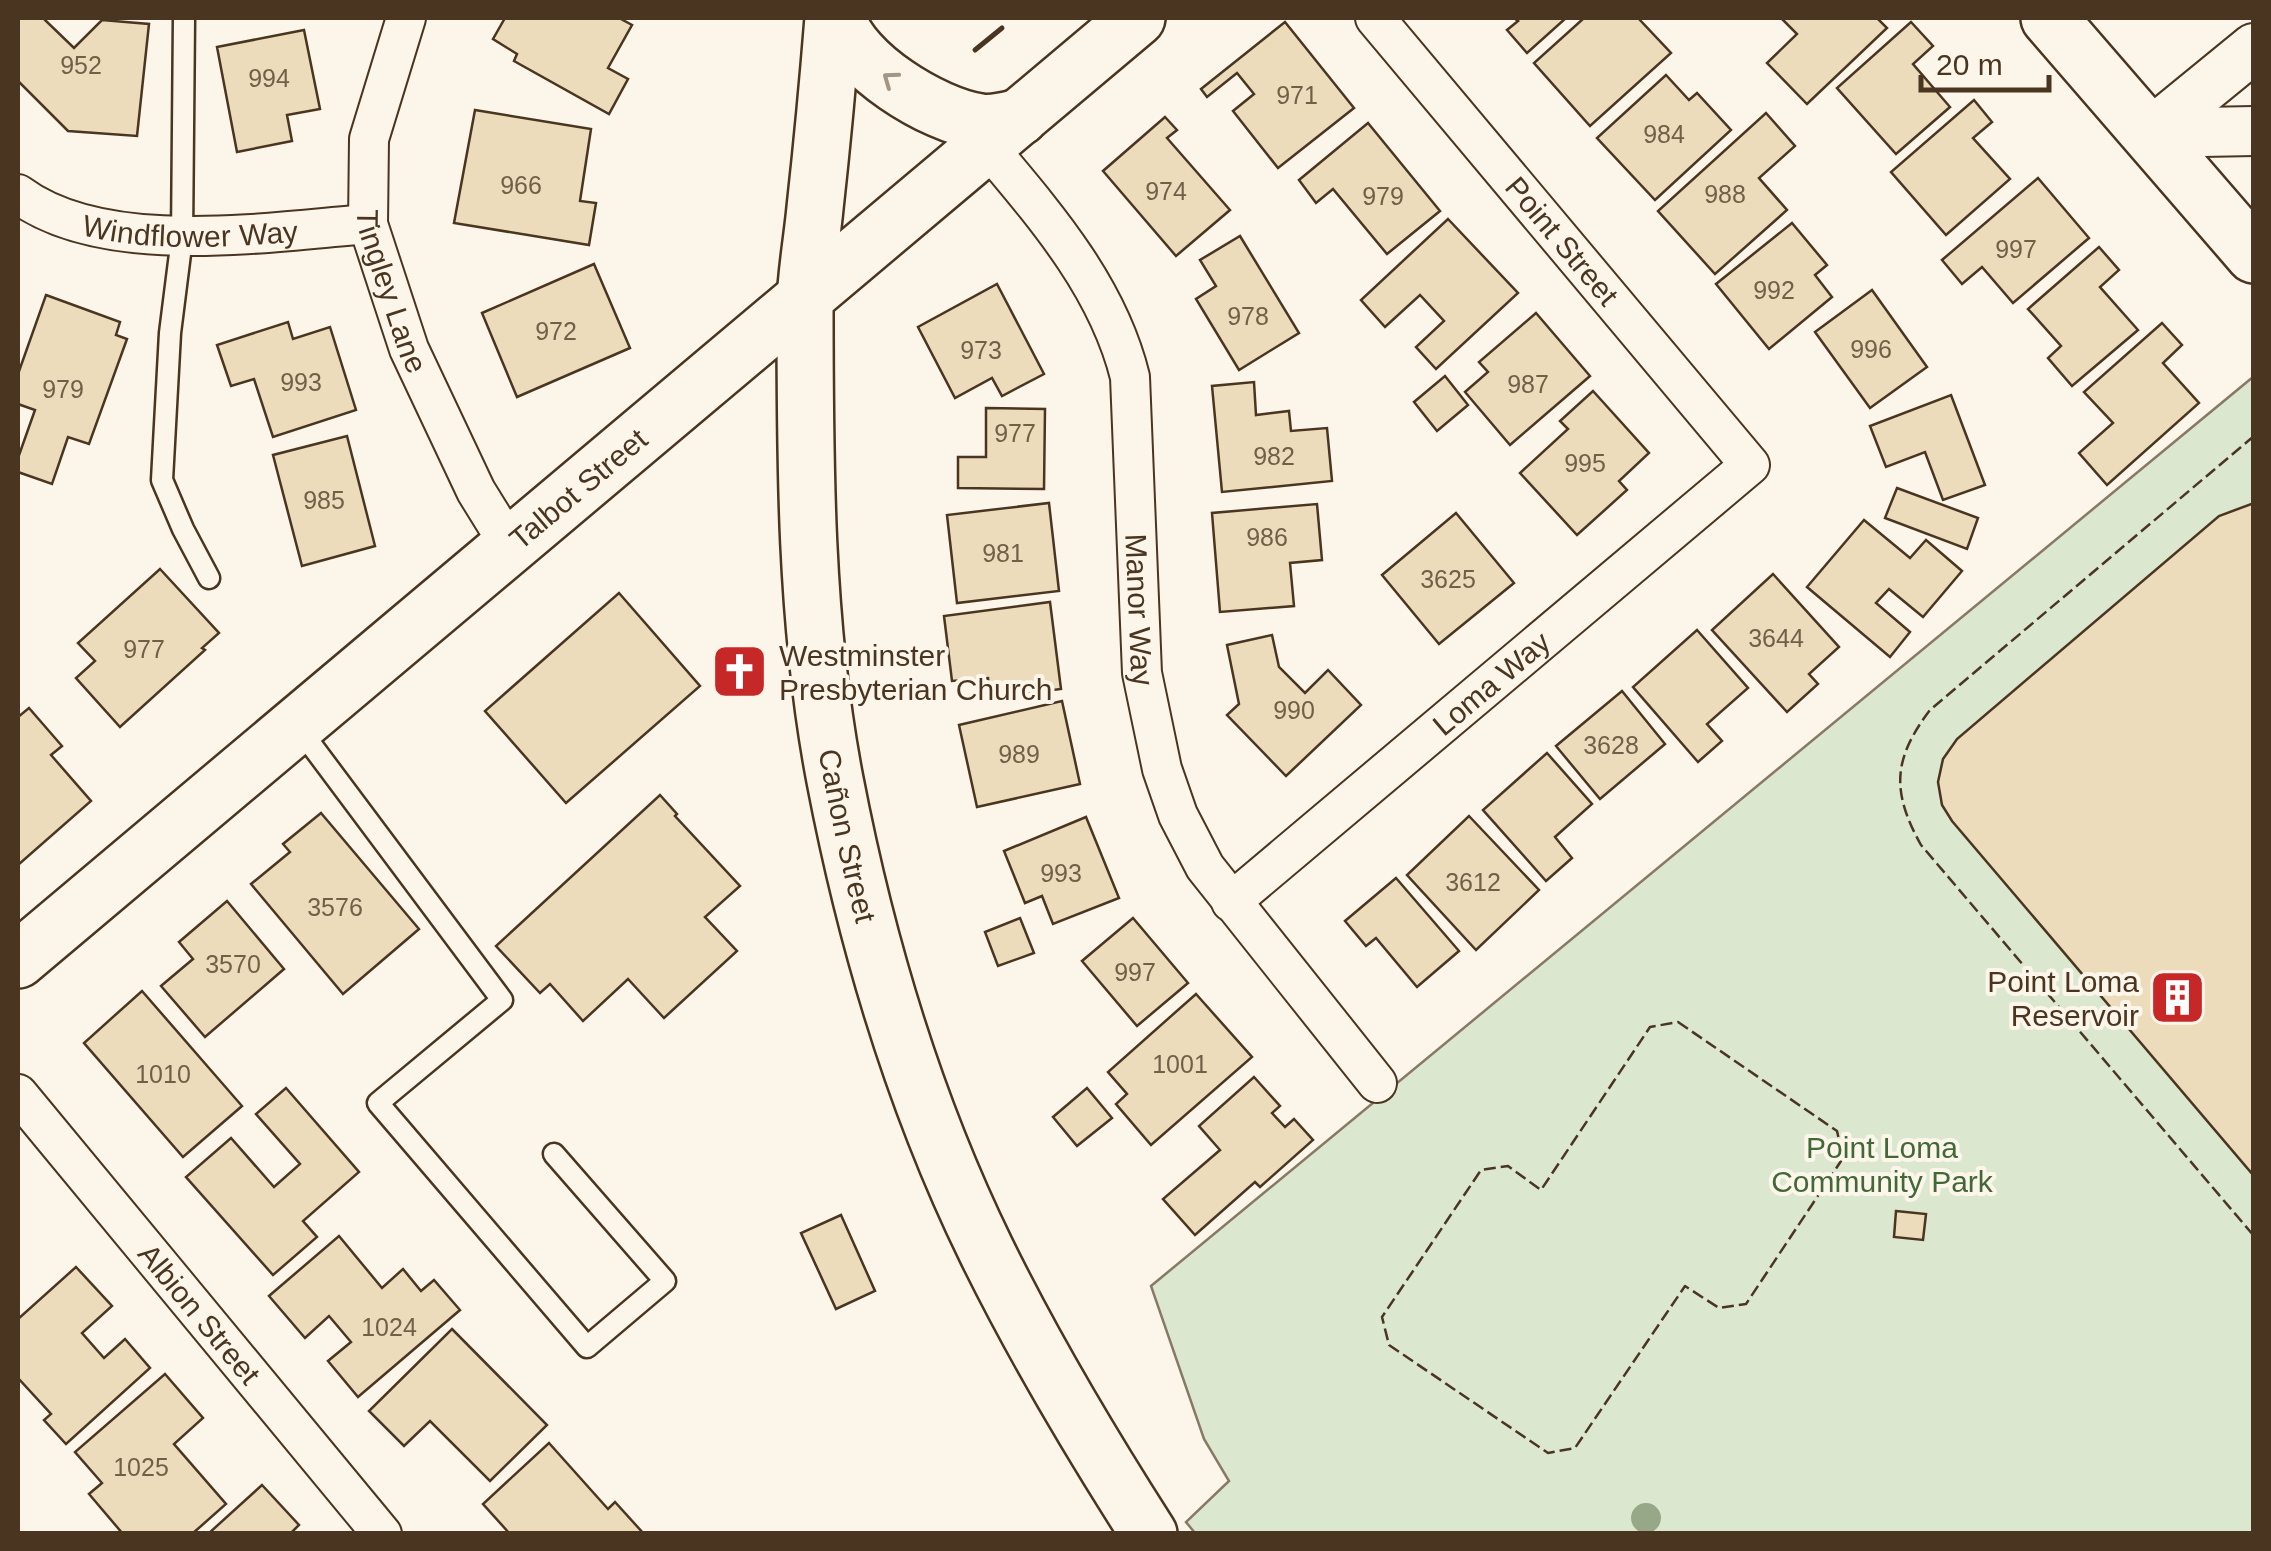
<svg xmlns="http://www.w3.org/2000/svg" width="2271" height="1551" font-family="Helvetica,sans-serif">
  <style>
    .green { fill: #dce7d0; stroke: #887966; stroke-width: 2.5 }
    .building { fill: #ecdcbc; stroke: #4a3520; stroke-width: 2.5 }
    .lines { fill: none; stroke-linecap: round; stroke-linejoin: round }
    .service-casing { stroke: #4a3520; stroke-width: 25 }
    .minor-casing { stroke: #4a3520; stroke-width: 42 }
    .tertiary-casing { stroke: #4a3520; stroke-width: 52 }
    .secondary-casing { stroke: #4a3520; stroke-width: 60 }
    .primary-casing { stroke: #4a3520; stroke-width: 60 }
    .service { stroke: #fbf6e9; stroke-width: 20 }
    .minor { stroke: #fbf6e9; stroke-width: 38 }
    .tertiary { stroke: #fbf6e9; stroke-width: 48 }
    .secondary { stroke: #fbf6e9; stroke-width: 55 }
    .primary { stroke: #fbf6e9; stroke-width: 55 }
    .fence { stroke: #4a3520; stroke-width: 2.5; stroke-dasharray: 12 5; stroke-linecap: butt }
    .wall { stroke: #4a3520; stroke-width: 5 }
    .tree { fill: #96a887 }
    .oneway { stroke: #a29684 }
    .labels { text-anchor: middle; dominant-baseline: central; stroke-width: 8; stroke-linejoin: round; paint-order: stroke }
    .number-label { font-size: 25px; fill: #725f47 }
    .street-label { font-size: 30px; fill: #4a3520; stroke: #fbf6e9 }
    .poi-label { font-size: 30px; fill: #4a3520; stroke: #fbf6e9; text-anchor: start }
    .park-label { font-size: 30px; fill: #436837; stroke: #fbf6e9 }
  </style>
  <rect width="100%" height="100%" fill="#fbf6e9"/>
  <polygon class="green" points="2253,377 2253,1533 1195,1533 1186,1522 1229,1481 1204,1439 1151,1286"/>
  <g class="building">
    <polygon points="18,18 43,18 74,48 102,20 149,24 137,136 68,131 18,81"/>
    <polygon points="505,18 619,18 632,25 608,68 628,79 609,114 514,61 517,54 493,39"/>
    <polygon points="1514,18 1566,18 1527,53 1507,30 1518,21"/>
    <polygon points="1584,18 1638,18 1671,53 1590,126 1534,63"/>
    <polygon points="1781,18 1877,18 1887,28 1807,104 1767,63 1797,34"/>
    <polygon points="1285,22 1354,108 1278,168 1233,111 1254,94 1237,73 1207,97 1201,89"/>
    <polygon points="1911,22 1933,46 1913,64 1950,107 1896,154 1837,88"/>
    <polygon points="304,30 320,109 287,115 292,141 237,152 217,47"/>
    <polygon points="1666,75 1689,100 1697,93 1731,130 1655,200 1597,138"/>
    <polygon points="1974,100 1992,122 1973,138 2010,179 1946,235 1891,172"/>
    <polygon points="475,110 591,129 580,201 596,203 589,245 454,223"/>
    <polygon points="1766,113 1795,146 1759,178 1787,210 1715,274 1658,211"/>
    <polygon points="1165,117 1177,130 1167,138 1230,210 1176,256 1103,171"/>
    <polygon points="1368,123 1440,211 1387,254 1333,189 1316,203 1299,180"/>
    <polygon points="2038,178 2089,238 2013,303 1982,267 1962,284 1942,260"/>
    <polygon points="1448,219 1518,293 1436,369 1416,347 1444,321 1420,295 1385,327 1361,300"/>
    <polygon points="1792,223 1827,265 1815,275 1832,297 1769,349 1716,284"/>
    <polygon points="1240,236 1299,333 1239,370 1196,299 1216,286 1200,260"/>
    <polygon points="2099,247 2119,270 2100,287 2138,330 2072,386 2048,358 2061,346 2028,309"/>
    <polygon points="594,264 630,348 517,397 482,313"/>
    <polygon points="997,284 1044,374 1002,396 992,378 955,398 918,327"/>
    <polygon points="1872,290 1927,367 1870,408 1815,332"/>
    <polygon points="46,295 120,322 116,335 127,339 89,444 68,437 52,484 18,472 18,458 35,410 18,404 18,374"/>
    <polygon points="1536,313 1590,376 1510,445 1465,392 1488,372 1479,362"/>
    <polygon points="288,322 293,339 330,327 356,410 273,437 254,379 231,386 217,345"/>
    <polygon points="2162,323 2182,345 2163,363 2199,403 2107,485 2079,453 2113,423 2084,392"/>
    <polygon points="1445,376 1468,405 1437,431 1414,402"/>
    <polygon points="1254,382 1256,415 1289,411 1291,431 1327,428 1332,481 1222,492 1212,386"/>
    <polygon points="1593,391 1649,453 1619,481 1627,490 1577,535 1520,473 1568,429 1560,421"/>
    <polygon points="1951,395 1985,485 1943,500 1925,452 1886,467 1870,426"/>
    <polygon points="986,408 1045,409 1044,489 958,488 958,457 986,457"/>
    <polygon points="347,436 375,546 302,566 273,455"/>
    <polygon points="1897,488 1978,518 1967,549 1885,518"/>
    <polygon points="1049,503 1059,591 957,603 947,515"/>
    <polygon points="2254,503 2254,1176 1952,821 1942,805 1938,782 1943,759 1957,739 2219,516"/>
    <polygon points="1317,504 1322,560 1290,563 1294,606 1220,612 1212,513"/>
    <polygon points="1456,513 1514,583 1439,644 1382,575"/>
    <polygon points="1864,520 1910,558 1926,540 1962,571 1923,617 1889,589 1876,603 1910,632 1890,657 1807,587"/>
    <polygon points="160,569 219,633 202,648 205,650 120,727 76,678 95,661 78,643"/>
    <polygon points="1773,574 1839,647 1809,674 1818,684 1787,712 1712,630"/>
    <polygon points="619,593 700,686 566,803 485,711"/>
    <polygon points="1050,602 1061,689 990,698 988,678 952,681 944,616"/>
    <polygon points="1697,630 1748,688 1707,724 1722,741 1698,762 1633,687"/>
    <polygon points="1272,635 1279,667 1305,693 1328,670 1361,705 1286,776 1227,715 1239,704 1227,645"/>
    <polygon points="1622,691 1665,744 1600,799 1556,746"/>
    <polygon points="1062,701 1080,784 977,807 959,725"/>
    <polygon points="29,708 62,746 51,755 91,801 18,865 18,717"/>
    <polygon points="1547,753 1592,804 1555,837 1572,858 1546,881 1483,810"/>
    <polygon points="660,795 677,814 675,816 740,886 705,917 737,951 664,1018 628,979 583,1021 550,984 540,993 496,946"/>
    <polygon points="321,813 419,929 343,994 251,884 290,852 283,844"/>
    <polygon points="1469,816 1539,890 1476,950 1407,875"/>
    <polygon points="1086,817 1119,898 1053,924 1042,896 1025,903 1004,851"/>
    <polygon points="1396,878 1459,951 1417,987 1376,938 1366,946 1345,921"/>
    <polygon points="227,901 284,969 205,1037 161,986 193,959 179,942"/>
    <polygon points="1020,918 1034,953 998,966 985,932"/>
    <polygon points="1133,918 1188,983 1137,1026 1082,961"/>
    <polygon points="142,991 242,1106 183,1157 84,1043"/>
    <polygon points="1196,994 1252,1057 1151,1145 1116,1104 1127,1094 1108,1072"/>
    <polygon points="1254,1077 1280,1106 1272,1113 1285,1127 1294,1119 1313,1140 1260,1187 1255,1182 1195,1235 1163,1199 1220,1150 1199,1126"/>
    <polygon points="286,1088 359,1172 303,1221 317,1237 273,1275 186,1177 231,1138 274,1187 300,1164 256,1114"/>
    <polygon points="1087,1088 1112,1118 1077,1146 1053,1117"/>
    <polygon points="1896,1211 1926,1214 1923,1240 1894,1237"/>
    <polygon points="841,1215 875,1291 836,1309 801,1233"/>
    <polygon points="339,1236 382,1288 403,1269 421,1291 434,1280 460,1310 358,1397 328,1361 351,1342 329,1316 305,1338 269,1296"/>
    <polygon points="76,1267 112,1306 82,1333 104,1358 125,1339 150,1368 66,1444 44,1420 51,1414 18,1378 18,1319"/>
    <polygon points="452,1329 547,1425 490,1481 430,1421 404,1446 369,1411"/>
    <polygon points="165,1374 203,1418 174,1444 226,1504 192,1534 123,1534 89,1494 102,1483 75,1452"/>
    <polygon points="549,1443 608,1509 615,1502 644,1534 510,1534 483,1504"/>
    <polygon points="262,1485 299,1525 290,1534 208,1534"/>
  </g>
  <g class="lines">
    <defs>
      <g id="service">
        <polyline points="184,18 182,238 170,333 162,480 183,529 209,578"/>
        <polyline points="298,727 502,1000 378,1103 587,1347 665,1281 554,1154"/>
      </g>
      <g id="minor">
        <path id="s1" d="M406,18L369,139L368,224L409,349L476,491L510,546"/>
        <path id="s2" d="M971,127C1034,203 1106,279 1130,377L1142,673L1162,769L1178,815L1205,867L1377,1083"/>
        <path id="s3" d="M18,194C104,258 267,232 368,224"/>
        <path id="s4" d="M1231,902L1750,465L1375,18"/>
        <path id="s5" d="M18,1094L382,1534"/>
      </g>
      <g id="tertiary">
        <polyline points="2150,133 2254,48"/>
        <polyline points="2150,133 2254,131"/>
      </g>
      <g id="secondary">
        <polyline points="2049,18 2254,255"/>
        <path id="s6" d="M18,960L1137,18"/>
      </g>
      <g id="primary">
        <path id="s7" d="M833,18C828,81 822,145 815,208C812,240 806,272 805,303C805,461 805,625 835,780C866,941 914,1103 986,1250C1034,1348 1090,1442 1149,1534"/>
        <path d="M838,18C851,65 933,115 980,122C994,124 1007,120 1020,117"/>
      </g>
    </defs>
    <use href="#service" class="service-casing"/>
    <use href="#minor" class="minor-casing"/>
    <use href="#tertiary" class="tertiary-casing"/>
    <use href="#secondary" class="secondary-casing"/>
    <use href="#primary" class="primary-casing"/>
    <use href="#service" class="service"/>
    <use href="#minor" class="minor"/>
    <use href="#tertiary" class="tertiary"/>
    <use href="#secondary" class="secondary"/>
    <use href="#primary" class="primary"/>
    <g class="fence">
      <path d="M2254,436L1930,710C1893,759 1891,791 1921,845L2254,1236"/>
      <polygon points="1678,1022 1837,1131 1843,1158 1746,1304 1719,1308 1685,1286 1575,1448 1548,1453 1389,1345 1382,1317 1481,1170 1508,1166 1541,1190 1650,1027"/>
    </g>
    <polyline class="wall" points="975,50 1002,28"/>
  </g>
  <circle class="tree" cx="1646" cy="1518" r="15"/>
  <defs><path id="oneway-chevron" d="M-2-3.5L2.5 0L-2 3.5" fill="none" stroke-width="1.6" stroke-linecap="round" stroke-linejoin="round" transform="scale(2.5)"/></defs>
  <use class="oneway" href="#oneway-chevron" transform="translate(890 79) rotate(-144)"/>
  <defs>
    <symbol id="church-square" viewBox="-11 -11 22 22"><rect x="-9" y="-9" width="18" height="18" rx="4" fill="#c62828" stroke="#fbf6e9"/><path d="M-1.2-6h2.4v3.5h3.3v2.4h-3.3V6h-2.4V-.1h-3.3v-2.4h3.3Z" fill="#fff"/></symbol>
    <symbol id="building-square" viewBox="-11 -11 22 22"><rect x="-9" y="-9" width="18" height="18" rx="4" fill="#c62828" stroke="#fbf6e9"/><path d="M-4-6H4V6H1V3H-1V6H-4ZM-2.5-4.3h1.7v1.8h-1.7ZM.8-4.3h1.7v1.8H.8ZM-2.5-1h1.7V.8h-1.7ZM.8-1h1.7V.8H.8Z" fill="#fff"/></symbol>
  </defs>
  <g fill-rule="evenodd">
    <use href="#church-square" x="708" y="640" width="63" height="63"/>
    <use href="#building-square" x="2146" y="966" width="63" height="63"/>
  </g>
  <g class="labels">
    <g class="number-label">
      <text x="81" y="65">952</text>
      <text x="269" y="78">994</text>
      <text x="1297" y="95">971</text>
      <text x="1664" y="134">984</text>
      <text x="521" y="185">966</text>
      <text x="1166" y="191">974</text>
      <text x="1725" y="194">988</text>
      <text x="1383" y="196">979</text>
      <text x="2016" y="249">997</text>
      <text x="1774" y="290">992</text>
      <text x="1248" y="316">978</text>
      <text x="556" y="331">972</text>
      <text x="1871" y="349">996</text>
      <text x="981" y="350">973</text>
      <text x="301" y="382">993</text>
      <text x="1528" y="384">987</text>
      <text x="63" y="389">979</text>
      <text x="1015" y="433">977</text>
      <text x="1274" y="456">982</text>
      <text x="1585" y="463">995</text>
      <text x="324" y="500">985</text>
      <text x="1267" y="537">986</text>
      <text x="1003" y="553">981</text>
      <text x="1448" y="579">3625</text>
      <text x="1776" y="638">3644</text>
      <text x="144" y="649">977</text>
      <text x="1294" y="710">990</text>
      <text x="1611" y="745">3628</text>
      <text x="1019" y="754">989</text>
      <text x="1061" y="873">993</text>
      <text x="1473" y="882">3612</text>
      <text x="335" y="907">3576</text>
      <text x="233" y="964">3570</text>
      <text x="1135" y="972">997</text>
      <text x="1180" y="1064">1001</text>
      <text x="163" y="1074">1010</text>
      <text x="389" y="1327">1024</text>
      <text x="141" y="1467">1025</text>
    </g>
    <g class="street-label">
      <text stroke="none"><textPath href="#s3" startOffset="180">Windflower Way</textPath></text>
      <text transform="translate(1562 241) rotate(50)">Point Street</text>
      <text stroke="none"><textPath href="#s1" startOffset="282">Tingley Lane</textPath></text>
      <text stroke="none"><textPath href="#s6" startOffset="732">Talbot Street</textPath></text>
      <text stroke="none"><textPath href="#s2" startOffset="532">Manor Way</textPath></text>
      <text stroke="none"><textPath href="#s4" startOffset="340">Loma Way</textPath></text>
      <text stroke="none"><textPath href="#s7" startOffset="822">Cañon Street</textPath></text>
      <text stroke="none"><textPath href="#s5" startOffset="285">Albion Street</textPath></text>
    </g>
    <g class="poi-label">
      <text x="779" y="655">Westminster<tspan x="779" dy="34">Presbyterian Church</tspan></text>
      <text x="2139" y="981" text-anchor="end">Point Loma<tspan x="2139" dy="34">Reservoir</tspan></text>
    </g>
    <g class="park-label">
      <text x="1882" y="1147">Point Loma<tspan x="1882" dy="34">Community Park</tspan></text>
    </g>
  </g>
  <rect width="2271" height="1551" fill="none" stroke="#4a3520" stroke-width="40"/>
  <path d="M1921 75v15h128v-15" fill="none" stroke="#4a3520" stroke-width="5"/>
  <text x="1936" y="75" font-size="30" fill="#4a3520" stroke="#fbf6e9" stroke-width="8" paint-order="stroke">20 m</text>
</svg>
